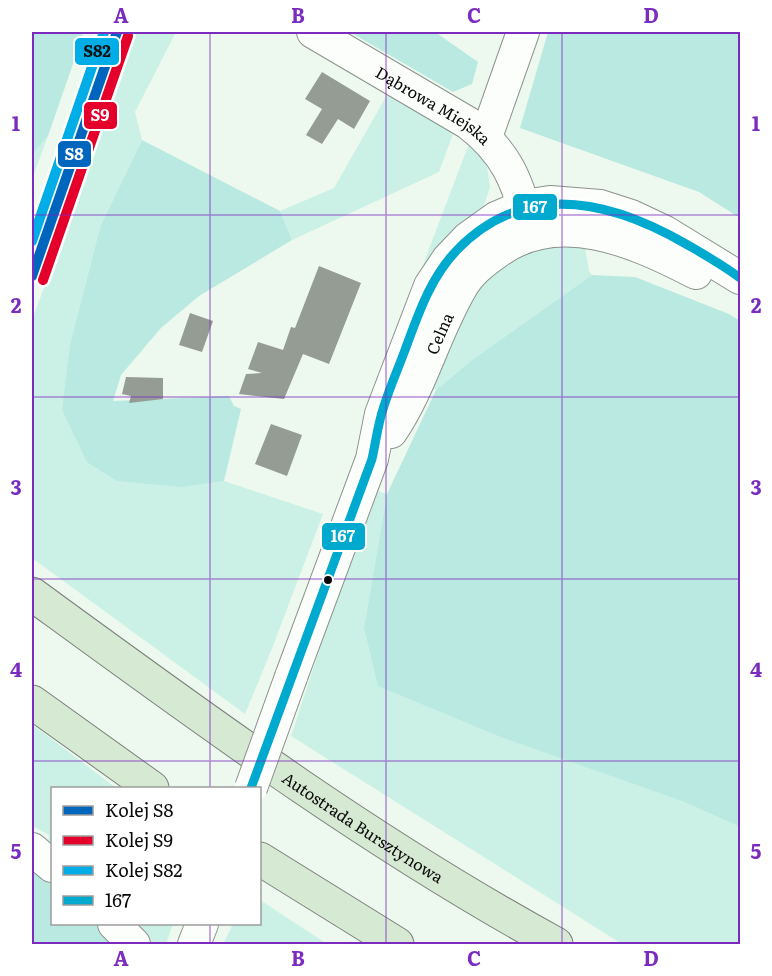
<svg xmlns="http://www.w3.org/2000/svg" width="772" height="976" font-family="Literata,serif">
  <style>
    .green { fill: #cbf1e6 }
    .forest { fill: #b9e9e0 }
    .building { fill: #949c94 }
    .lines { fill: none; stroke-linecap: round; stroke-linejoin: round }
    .minor-casing { stroke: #8c928d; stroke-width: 34 }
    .highway-casing { stroke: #7a7f7a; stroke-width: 35 }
    .minor { stroke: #fcfefc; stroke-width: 32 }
    .highway { stroke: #d6e9d2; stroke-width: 33 }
    .minor-bridge-casing { stroke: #8c928d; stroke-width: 34; stroke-linecap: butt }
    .minor-bridge { stroke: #fcfefc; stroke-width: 32 }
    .bus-1-casing { stroke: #fff; stroke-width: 14 }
    .bus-1 { stroke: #00a9ce; stroke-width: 9 }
    .rail-1-casing { stroke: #fff; stroke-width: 15 }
    .rail-2-casing { stroke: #fff; stroke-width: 15 }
    .rail-3-casing { stroke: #fff; stroke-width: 15 }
    .rail-1 { stroke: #0065bd; stroke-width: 10 }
    .rail-2 { stroke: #e4002b; stroke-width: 10 }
    .rail-3 { stroke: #01ade6; stroke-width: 10 }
    .grid { fill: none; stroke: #7b2cbf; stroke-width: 1.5; stroke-opacity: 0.55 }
    .bus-dot { fill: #0a0a0a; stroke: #fff; stroke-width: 2 }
    .labels { text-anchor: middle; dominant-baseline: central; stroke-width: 6; stroke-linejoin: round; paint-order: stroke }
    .street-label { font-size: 16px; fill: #0a0a0a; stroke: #fff }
    .line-badge { stroke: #fff; stroke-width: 2 }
    .badge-label { font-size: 16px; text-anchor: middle; font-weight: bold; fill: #fff }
    .pale-badge-label { font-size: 16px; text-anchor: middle; font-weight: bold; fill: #111 }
    .neatline { fill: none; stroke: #7b2cbf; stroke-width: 2 }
    .grid-label { font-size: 20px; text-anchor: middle; font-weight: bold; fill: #7b2cbf }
  </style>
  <rect width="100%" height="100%" fill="#edf9ee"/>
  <g class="green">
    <polygon points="136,32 176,32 135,112 142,140 101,225 62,410 183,487 224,481 323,514 271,651 245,714 32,558 32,320 121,80"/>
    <polygon points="387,95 446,127 453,134 439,172 292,240 280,211 334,188"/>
    <polygon points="48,136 32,179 32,154"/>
    <polygon points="470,141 486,159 490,187 483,208 458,233 380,378"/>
    <polygon points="584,241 589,271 592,275 472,360 436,390 425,387 473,292 519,252"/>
    <polygon points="377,491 387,494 364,627 682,801 740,827 740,944 622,944 291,736 339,590"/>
    <polygon points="32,724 116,788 52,788 52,854 48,849 49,835 34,827 32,829"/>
    <polygon points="260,900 327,944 223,944 233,924 260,924"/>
    <polygon points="127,924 173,924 166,944 143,944"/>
  </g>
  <g class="forest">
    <polygon points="32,32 84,32 48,136 32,154"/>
    <polygon points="350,32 435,32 478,62 472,84 453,92"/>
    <polygon points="548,32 740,32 740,218 699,192 520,128"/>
    <polygon points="142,140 280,211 292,240 199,296 161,328 121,375 113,401 229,396 234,406 241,409 224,481 183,487 117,481 87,462 62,410 70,345 101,225"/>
    <polygon points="592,275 635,277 729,314 740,321 740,827 682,801 501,737 378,686 364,627 387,494 436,390 472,360"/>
    <polygon points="32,862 52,876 52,924 106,924 120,944 32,944"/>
  </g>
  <g class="building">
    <polygon points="322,72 370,101 354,129 338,119 322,144 306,135 322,109 305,99"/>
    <polygon points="319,266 361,283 329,364 303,354 284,399 239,394 246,374 262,373 248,369 258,342 283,350 291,327 295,328"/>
    <polygon points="190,313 213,321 202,352 179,345"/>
    <polygon points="126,377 163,378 163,399 129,403 131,396 122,394"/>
    <polygon points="271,424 302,435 287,476 255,464"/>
  </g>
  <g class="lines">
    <defs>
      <g id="minor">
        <path id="s1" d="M313,32L468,123C506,152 517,180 529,225"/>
        <polyline points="486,137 523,32"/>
        <path id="s2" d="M391,432C421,388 434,334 461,288C469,273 482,263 496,253C558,206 636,242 696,273"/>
        <polyline points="291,677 372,459 381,414 430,286 448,259 468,238 496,218 524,206 550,202 600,206 631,216 665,232 740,278"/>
        <polyline points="32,849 52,866"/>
        <polyline points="114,924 134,944"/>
        <polyline points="194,944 202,924"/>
      </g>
      <g id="highway">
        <path id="s3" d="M32,594C202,718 371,843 556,944"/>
        <polyline points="32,702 152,788"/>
        <polyline points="260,859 397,944"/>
      </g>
    </defs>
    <use href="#minor" class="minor-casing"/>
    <use href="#highway" class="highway-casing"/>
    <use href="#minor" class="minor"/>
    <use href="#highway" class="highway"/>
    <defs>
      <polyline id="minor-bridge" points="251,788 291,677"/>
    </defs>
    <use href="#minor-bridge" class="minor-bridge-casing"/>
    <use href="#minor-bridge" class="minor-bridge"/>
    <defs>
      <path id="bus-1" d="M251,788L372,459C376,441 378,423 384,406C390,387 398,369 405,350C418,315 430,278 457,250C525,180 610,200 686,244C705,255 723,265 740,278"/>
    </defs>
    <use href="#bus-1" class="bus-1-casing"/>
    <use href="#bus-1" class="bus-1"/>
    <defs>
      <polyline id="rail-1" points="32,276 117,32"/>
      <polyline id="rail-2" points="43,280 128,36"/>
      <polyline id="rail-3" points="32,241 104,32"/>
    </defs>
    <use href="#rail-1" class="rail-1-casing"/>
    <use href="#rail-2" class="rail-2-casing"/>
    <use href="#rail-3" class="rail-3-casing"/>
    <use href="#rail-1" class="rail-1"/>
    <use href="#rail-2" class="rail-2"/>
    <use href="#rail-3" class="rail-3"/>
  </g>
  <path class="grid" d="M210,32V788M386,32V944M562,32V944M32,215H740M32,397H740M32,579H740M32,761H740M210,924V944"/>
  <circle class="bus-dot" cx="328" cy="580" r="5"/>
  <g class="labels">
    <g class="street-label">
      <text stroke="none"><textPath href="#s1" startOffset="141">Dąbrowa Miejska</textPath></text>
      <text stroke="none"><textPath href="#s2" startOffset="110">Celna</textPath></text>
      <text stroke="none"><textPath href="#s3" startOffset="405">Autostrada Bursztynowa</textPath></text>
    </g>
  </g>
  <g class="line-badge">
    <rect x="74" y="37" width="46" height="29" rx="6" fill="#01ade6"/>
    <rect x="83" y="101" width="35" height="29" rx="6" fill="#e4002b"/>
    <rect x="57" y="140" width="35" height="28" rx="6" fill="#0065bd"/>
    <rect x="512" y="193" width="46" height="28" rx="6" fill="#00a9ce"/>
    <rect x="321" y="522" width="45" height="29" rx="6" fill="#00a9ce"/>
  </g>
  <g class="badge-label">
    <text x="100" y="121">S9</text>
    <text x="74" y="160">S8</text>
    <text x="535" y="213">167</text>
    <text x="343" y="542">167</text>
  </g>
  <g class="pale-badge-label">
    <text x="97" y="57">S82</text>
  </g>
  <rect width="772" height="976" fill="none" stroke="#ffffff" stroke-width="66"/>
  <rect x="51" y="787" width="210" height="138" fill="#ffffff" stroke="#9d9d9d" stroke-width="1.5"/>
  <rect x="63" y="806" width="30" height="9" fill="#0065bd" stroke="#9d9d9d" stroke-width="1.5"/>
  <text x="105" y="817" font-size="18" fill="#0a0a0a">Kolej S8</text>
  <rect x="63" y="836" width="30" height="9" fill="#e4002b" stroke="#9d9d9d" stroke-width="1.5"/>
  <text x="105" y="847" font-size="18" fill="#0a0a0a">Kolej S9</text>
  <rect x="63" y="866" width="30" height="9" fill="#01ade6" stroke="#9d9d9d" stroke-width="1.5"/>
  <text x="105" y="877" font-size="18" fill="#0a0a0a">Kolej S82</text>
  <rect x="63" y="896" width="30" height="9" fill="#00a9ce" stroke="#9d9d9d" stroke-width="1.5"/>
  <text x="105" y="907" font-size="18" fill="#0a0a0a">167</text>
  <rect x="33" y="33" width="706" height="910" class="neatline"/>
  <g class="grid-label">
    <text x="121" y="23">A</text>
    <text x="298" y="23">B</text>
    <text x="474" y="23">C</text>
    <text x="651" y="23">D</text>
    <text x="16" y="131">1</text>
    <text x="756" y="131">1</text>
    <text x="16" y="313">2</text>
    <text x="756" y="313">2</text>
    <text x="16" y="495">3</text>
    <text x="756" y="495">3</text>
    <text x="16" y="677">4</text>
    <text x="756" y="677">4</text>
    <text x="16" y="859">5</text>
    <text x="756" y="859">5</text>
    <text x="121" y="966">A</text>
    <text x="298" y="966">B</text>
    <text x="474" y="966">C</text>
    <text x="651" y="966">D</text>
  </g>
</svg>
